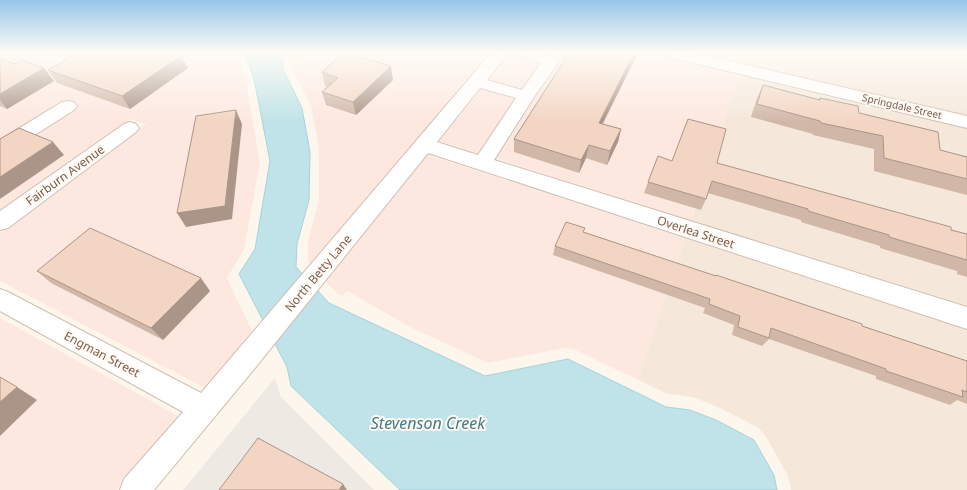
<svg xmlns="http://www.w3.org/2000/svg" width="967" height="490" font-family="'Noto Sans',sans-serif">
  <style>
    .residential { fill: #f5e8da }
    .commercial { fill: #fde8e0 }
    .industrial { fill: #efe9e4 }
    .water { fill: #bfe3e8; stroke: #a5d3da }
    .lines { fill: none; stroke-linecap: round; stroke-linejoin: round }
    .minor-casing { stroke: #d1beb0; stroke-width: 2 }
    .minor { fill: #fff; fill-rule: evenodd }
    .wall { fill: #d1b7a8 }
    .shaded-wall { fill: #aa9588 }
    .building { fill: #f3d5c3; stroke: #aa9588 }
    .labels { text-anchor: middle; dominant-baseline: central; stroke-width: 4; stroke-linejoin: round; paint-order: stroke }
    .far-street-label { font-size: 10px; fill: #7a5c4d; stroke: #fffaf3 }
    .street-label { font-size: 12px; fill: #7a5c4d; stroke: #fffaf3 }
    .near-water-label { font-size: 16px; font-style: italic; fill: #437c86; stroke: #fffaf3 }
  </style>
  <rect width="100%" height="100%" fill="#fdf6ec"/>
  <g class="residential">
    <polygon points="291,53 319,53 291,66"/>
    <polygon points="700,53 967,53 967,116 743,64 743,62"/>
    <polygon points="740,74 967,128 967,307 691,220"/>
    <polygon points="685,238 967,329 967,490 791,490 788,476 765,435 757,427 718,407 693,397 668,394 638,380"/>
  </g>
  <g class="commercial">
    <polygon points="0,53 237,53 246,82 260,163 244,249 227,278 253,333 205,388 0,281 0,232 146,124 131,119 0,213"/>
    <polygon points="319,53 490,53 311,265 308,262 308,242 319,199 319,149 311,106 291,66"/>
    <polygon points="509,53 650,53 740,74 691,220 439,141"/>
    <polygon points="428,155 685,238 638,380 573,349 565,348 488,363 414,329 347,291 342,296 338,294 325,281"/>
    <polygon points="0,318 180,417 117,490 0,490"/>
  </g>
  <polygon class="industrial" points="275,378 281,397 374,490 183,490"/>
  <polygon class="water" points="245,53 283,53 283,69 302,108 310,152 309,200 297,244 296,267 329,303 485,376 568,359 666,407 690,410 716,420 754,440 774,475 777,490 400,490 291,386 287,367 239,274 255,249 270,161 254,79"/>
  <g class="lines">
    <defs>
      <g id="minor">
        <path d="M491,53H508L487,80L522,90L541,63L518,56L516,53H542L548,55L549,53H565L534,97L494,160L967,307V329L428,153L255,368L154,490H120L124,479L183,412L0,311V289L8,292L201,393ZM480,88L516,98L478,155L437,142Z"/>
        <polygon points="665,53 695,53 967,116 967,128 673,58 667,56"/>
        <polygon points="68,101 74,102 77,106 74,110 7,153 0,155 0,140 62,102"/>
        <polygon points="130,122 136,124 139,128 136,132 8,228 0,230 0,211 124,124"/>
      </g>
    </defs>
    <use href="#minor" class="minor-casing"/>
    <use href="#minor" class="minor"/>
  </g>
  <g class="wall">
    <polygon points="569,53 637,53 636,57 603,124 621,129 618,142 607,165 586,158 579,173 514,152 514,139"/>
    <polygon points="182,58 188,68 130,109 57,83 48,70"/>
    <polygon points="0,59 54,81 7,109 0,106"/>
    <polygon points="322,72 393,80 356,115 326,105 322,92 328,87 325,86"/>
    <polygon points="763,85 819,100 820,98 859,113 940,150 967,157 967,195 874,171 874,149 813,135 813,134 751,117 757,98"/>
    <polygon points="672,161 717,163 967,234 967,277 957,274 957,271 880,248 880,246 801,222 801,220 708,193 706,199 701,210 644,193 648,182"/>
    <polygon points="584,232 967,361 967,404 957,400 950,405 876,379 876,376 769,339 762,346 732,335 734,325 703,313 705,308 553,255 555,246"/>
    <polygon points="37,271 210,291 163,340 51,283"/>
  </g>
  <g class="shaded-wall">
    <polygon points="168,53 189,53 182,58 188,68 130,109 122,96"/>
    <polygon points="634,53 637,53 636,57 596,136 599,123"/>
    <polygon points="391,66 393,80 356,115 353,102"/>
    <polygon points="44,68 54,81 7,109 0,100 0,94"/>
    <polygon points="236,110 242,124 232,219 186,227 177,213"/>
    <polygon points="621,129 618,142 607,165 610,151"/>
    <polygon points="53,142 64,155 0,199 0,177"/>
    <polygon points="589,145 586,158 579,173 581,160"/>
    <polygon points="201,278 210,291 163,340 151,328"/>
    <polygon points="17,387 37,400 0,436 0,402"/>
    <polygon points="343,484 347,490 339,490"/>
  </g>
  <g class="building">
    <polygon points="77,53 174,53 181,56 122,96 48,70"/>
    <polygon points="343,53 346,53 391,66 353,102 322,92 338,78 322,72"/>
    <polygon points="569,53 634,53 599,123 621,129 610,151 589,145 581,160 514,139"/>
    <polygon points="0,59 15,64 22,60 44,68 0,94"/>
    <polygon points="763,85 820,100 820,98 858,106 859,113 938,132 940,150 967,157 967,179 884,158 883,136 821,123 820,121 757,104"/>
    <polygon points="236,110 225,206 177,213 196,116"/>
    <polygon points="688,119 726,129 717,163 951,227 951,230 967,234 967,260 889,237 889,235 808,211 808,209 712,181 706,199 648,182 658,156 672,161"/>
    <polygon points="19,128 53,142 0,177 0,139"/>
    <polygon points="566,222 585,228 583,232 716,276 716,275 862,324 862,326 967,361 967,392 962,390 963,397 886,371 886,369 771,328 769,338 738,327 740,316 709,304 710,299 555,246"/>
    <polygon points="90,228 201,278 151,328 37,271"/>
    <polygon points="0,377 17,387 0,402"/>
    <polygon points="258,438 343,484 339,490 219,490"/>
  </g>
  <linearGradient id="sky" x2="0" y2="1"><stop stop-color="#97c7e8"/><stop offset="0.43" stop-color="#fefbf6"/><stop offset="1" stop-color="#fefbf6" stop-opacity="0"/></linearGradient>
  <rect width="967" height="122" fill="url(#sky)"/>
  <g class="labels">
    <g class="far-street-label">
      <text transform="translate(902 106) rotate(13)">Springdale Street</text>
    </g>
    <g class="street-label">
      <text transform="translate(65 175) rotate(-36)">Fairburn Avenue</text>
      <text transform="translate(696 232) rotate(18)">Overlea Street</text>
      <text transform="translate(318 273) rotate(-50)">North Betty Lane</text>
      <text transform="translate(102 354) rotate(28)">Engman Street</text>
    </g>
    <g class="near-water-label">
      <text x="428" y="423">Stevenson Creek</text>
    </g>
  </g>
</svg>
